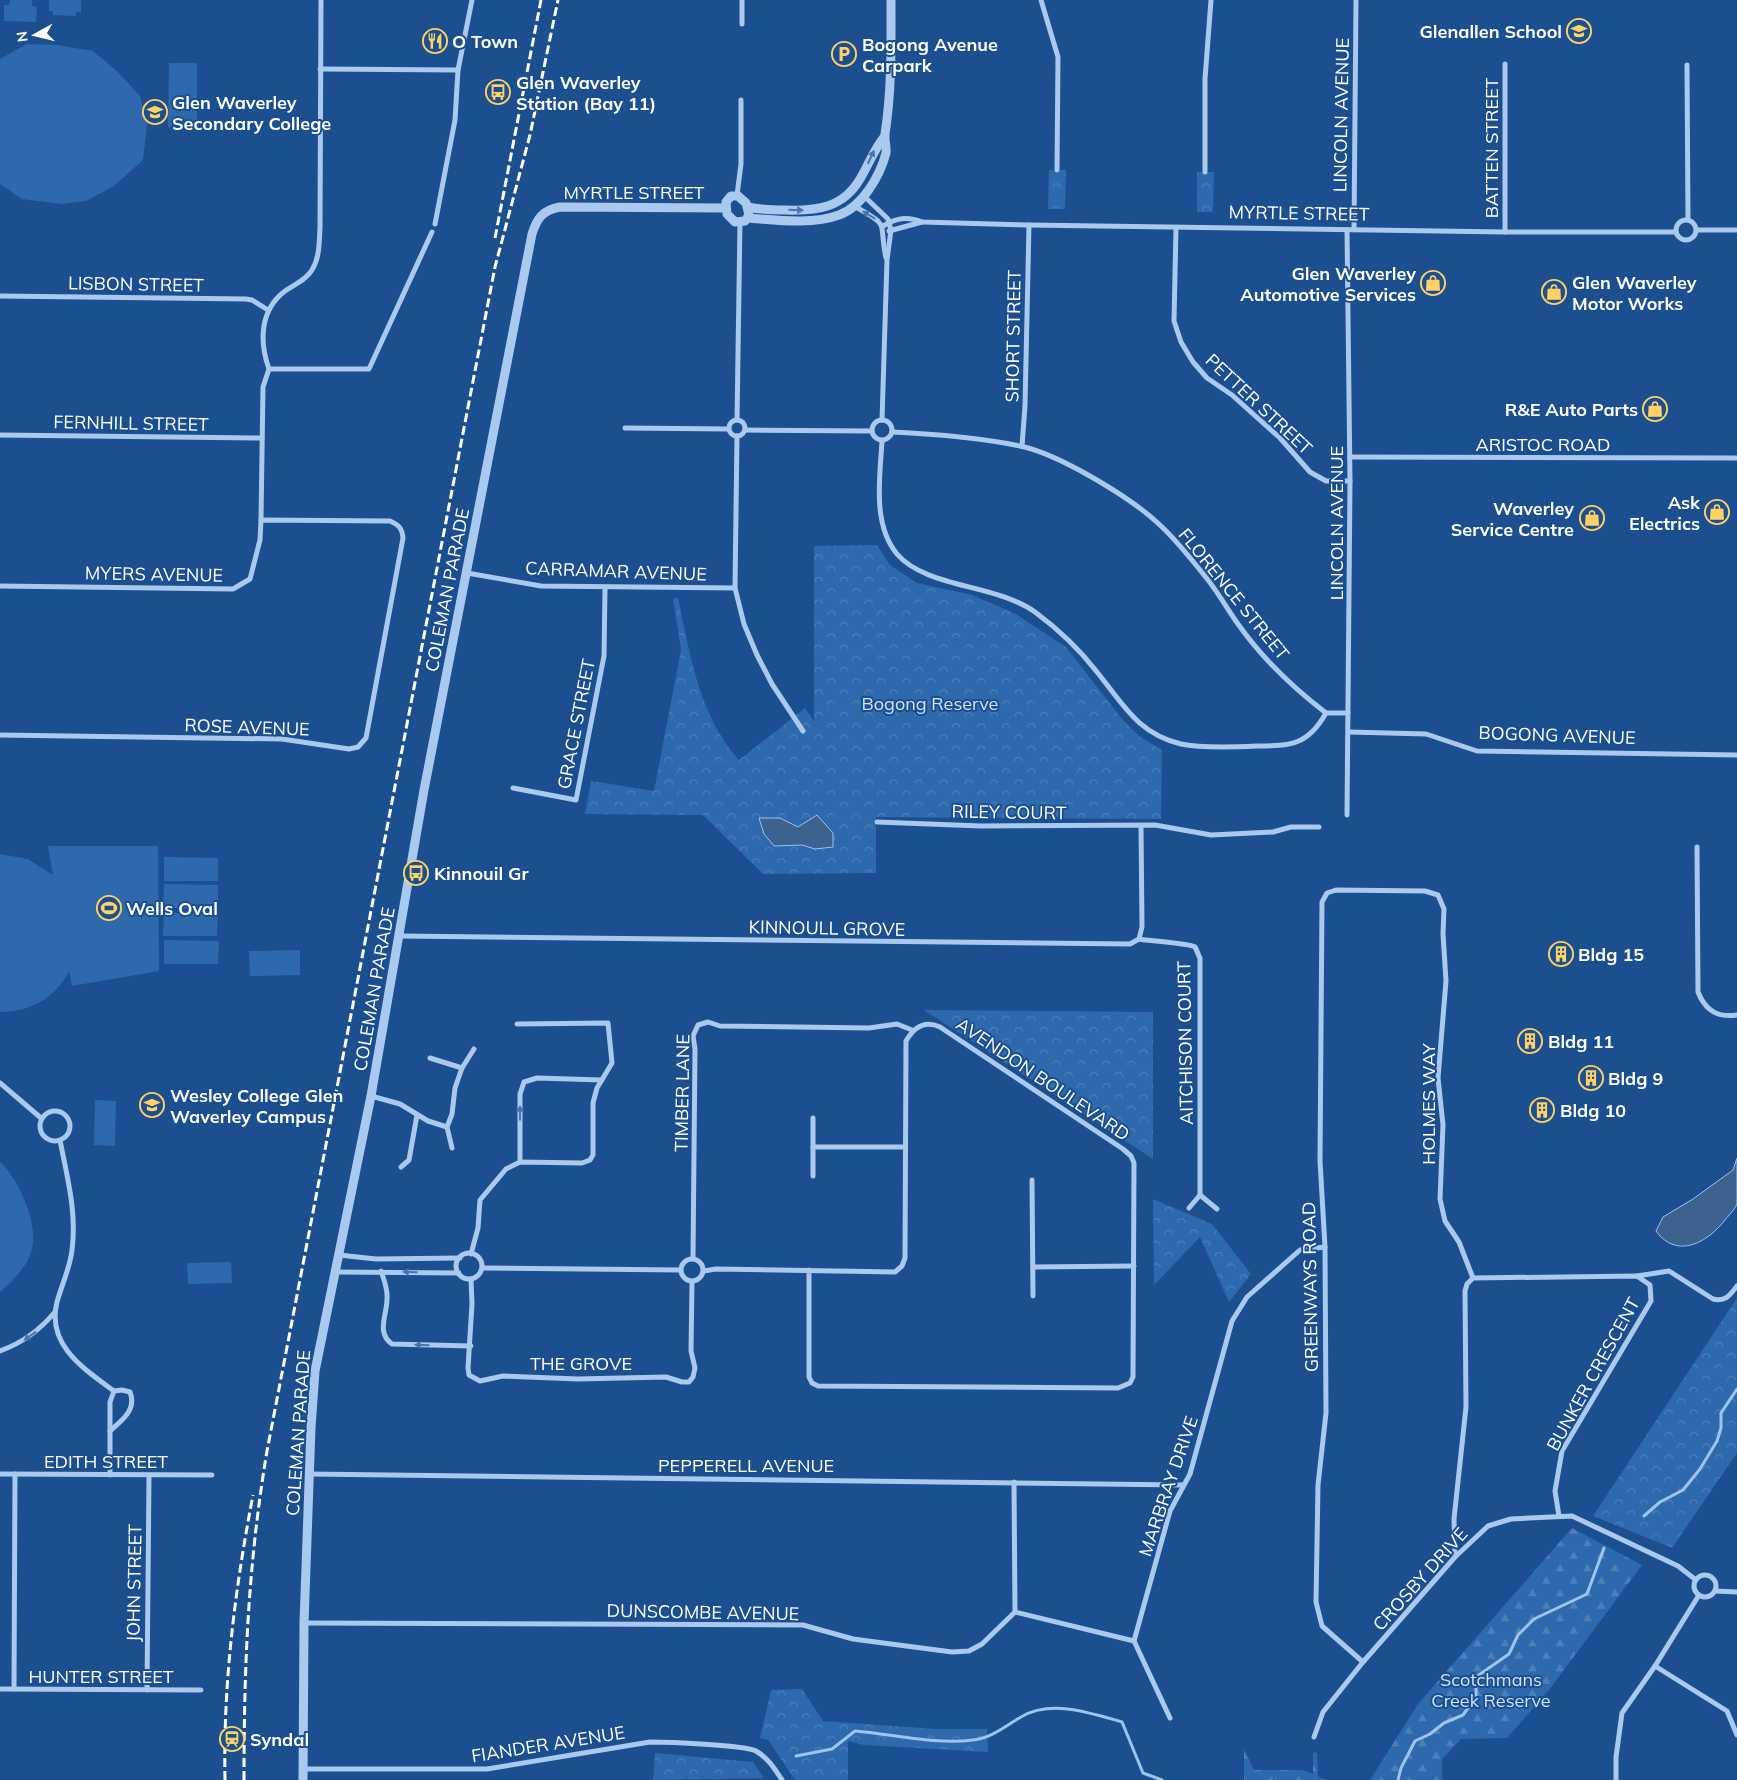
<svg xmlns="http://www.w3.org/2000/svg" width="1737" height="1780" font-family="Mulish,sans-serif">
  <style>
    .grass { fill: #2e69ad }
    .forest { fill: url(#forest-firs) }
    .park { fill: url(#park-crowns) }
    .water { fill: #3c6290; stroke: #9cc4f0 }
    .lines { fill: none; stroke-linecap: round; stroke-linejoin: round }
    .stream { stroke: #9cc4f0; stroke-width: 3 }
    .minor { stroke: #a9c9ee; stroke-width: 5 }
    .tertiary { stroke: #a9c9ee; stroke-width: 9 }
    .rail { stroke: #fff; stroke-width: 3; stroke-dasharray: 9 4; stroke-linecap: butt }
    .oneway { fill: #4674ac }
    .labels { text-anchor: middle; dominant-baseline: central; stroke-width: 4; stroke-linejoin: round; paint-order: stroke }
    .poi-label { font-size: 18px; font-weight: bold; fill: #fff; stroke: #1b4f8f; text-anchor: start }
    .street-label { font-size: 18px; fill: #fff; stroke: #1b4f8f }
    .park-label { font-size: 18px; fill: #cfe3fa; stroke: #1b4f8f }
  </style>
  <defs>
    <pattern id="forest-firs" width="22" height="20" patternUnits="userSpaceOnUse" patternTransform="scale(1.25)"><rect width="22" height="20" fill="#2e69ad"/><path d="M5 1l3.5 6h-7zM16 11l3.5 6h-7z" fill="#4d80b9"/></pattern>
    <pattern id="park-crowns" width="20" height="18" patternUnits="userSpaceOnUse" patternTransform="scale(1.25)"><rect width="20" height="18" fill="#2e69ad"/><path d="M2 6a3 3 0 1 1 6 0M12 15a3 3 0 1 1 6 0" fill="none" stroke="#4d80b9"/></pattern>
  </defs>
  <rect width="100%" height="100%" fill="#1b4f8f"/>
  <g class="grass">
    <polygon points="10,0 37,0 32,0 32,6 37,7 36,22 4,21 4,5 9,5"/>
    <polygon points="49,0 81,0 81,12 76,12 76,16 53,15 53,11 49,11"/>
    <polygon points="27,44 57,45 93,51 117,71 140,96 147,125 143,160 114,186 86,201 62,204 22,199 0,184 0,59"/>
    <polygon points="169,63 197,63 197,127 168,127"/>
    <path d="M48,846H158L159,971L72,986L69,971C56,998 29,1012 0,1012V854L28,859L53,875Z"/>
    <polygon points="164,857 218,858 218,881 164,881"/>
    <polygon points="164,884 218,885 218,908 163,908"/>
    <polygon points="164,913 218,913 217,936 163,936"/>
    <polygon points="164,940 219,941 218,964 164,964"/>
    <polygon points="300,950 300,975 250,976 249,951"/>
    <polygon points="95,1100 116,1101 115,1146 94,1145"/>
    <path d="M0,1162C19,1179 38,1223 32,1249C28,1266 13,1281 0,1292Z"/>
    <polygon points="231,1262 232,1283 188,1284 187,1263"/>
  </g>
  <polygon class="forest" points="1572,1528 1642,1565 1549,1690 1507,1738 1461,1739 1442,1759 1442,1780 1244,1780 1244,1749 1254,1770 1302,1770 1313,1774 1313,1753 1317,1752 1318,1777 1327,1780 1370,1780 1418,1704"/>
  <g class="park">
    <polygon points="1049,170 1066,170 1065,209 1048,209"/>
    <polygon points="1197,172 1214,172 1213,212 1197,212"/>
    <path d="M877,545L890,565L917,583L972,595L1014,613L1066,647L1122,719L1139,736L1162,750L1161,819L876,817V873L763,874L703,815L585,814L591,781L654,791L681,650L673,598H678C690,654 699,716 739,760L805,708L814,721V546Z"/>
    <polygon points="924,1010 1153,1012 1153,1159"/>
    <polygon points="1153,1199 1212,1224 1251,1274 1229,1302 1200,1237 1154,1285"/>
    <polygon points="1737,1298 1737,1453 1672,1548 1593,1516"/>
    <polygon points="802,1689 823,1721 936,1729 987,1729 988,1752 864,1745 848,1741 848,1780 795,1780 768,1740 760,1738 771,1690"/>
    <polygon points="655,1753 753,1762 764,1778 653,1780"/>
  </g>
  <g class="water">
    <polygon points="817,815 833,833 833,847 815,849 802,845 774,846 764,834 759,818 780,818 798,827"/>
    <path d="M1737,1158C1737,1170 1737,1194 1737,1204C1735,1209 1729,1215 1725,1220C1708,1242 1677,1260 1656,1231L1663,1217L1693,1199L1733,1170Z"/>
  </g>
  <g class="lines">
    <g class="stream">
      <polyline points="1644,1516 1660,1502 1683,1490 1700,1469 1717,1441 1721,1428 1721,1413 1737,1389"/>
      <path d="M796,1756L832,1749L855,1731C892,1734 936,1745 973,1740C992,1738 1005,1726 1021,1717C1051,1699 1091,1713 1122,1722L1143,1773L1162,1780"/>
      <polyline points="1398,1780 1401,1768 1415,1741 1430,1734 1444,1723 1463,1715 1476,1697 1476,1677 1509,1654 1518,1635 1534,1619 1587,1594 1604,1548"/>
    </g>
    <g class="minor">
      <polyline points="742,0 742,24"/>
      <polyline points="1041,0 1058,57 1057,170"/>
      <polyline points="1687,65 1688,220"/>
      <polyline points="320,69 458,70"/>
      <polyline points="1205,172 1205,79 1211,0"/>
      <polyline points="737,195 741,164 741,100"/>
      <polyline points="864,196 888,219 891,230 887,260 882,420"/>
      <path d="M854,206C892,227 878,221 886,258"/>
      <circle cx="1686" cy="230" r="10"/>
      <polyline points="435,224 455,120 458,70 472,0"/>
      <path d="M883,226C896,218 907,216 922,222L1029,225L1505,232H1676"/>
      <polyline points="1176,228 1174,321 1181,342 1193,362 1207,378 1232,395 1280,438 1310,472 1326,481 1350,481"/>
      <polyline points="1347,230 1350,481 1347,815"/>
      <polyline points="1354,230 1356,0"/>
      <polyline points="1697,230 1737,230"/>
      <polyline points="889,231 922,222"/>
      <polyline points="1505,232 1505,64"/>
      <polyline points="0,296 246,299 252,300 268,310"/>
      <polyline points="269,369 369,369 432,232"/>
      <circle cx="737" cy="428" r="8"/>
      <circle cx="882" cy="430" r="10"/>
      <polyline points="737,420 740,222"/>
      <polyline points="625,428 728,429"/>
      <polyline points="745,430 872,431"/>
      <path d="M892,432C935,434 977,437 1020,446C1059,454 1132,498 1161,526C1178,542 1193,561 1208,580C1219,594 1228,610 1238,624C1262,658 1292,687 1326,713"/>
      <polyline points="0,435 262,438"/>
      <polyline points="737,436 735,588 744,624 757,655 772,684 803,731"/>
      <path d="M882,441C880,477 872,524 897,554C926,588 996,584 1035,612C1058,629 1080,650 1097,672C1123,704 1137,733 1181,744C1200,748 1236,747 1257,746C1291,746 1308,745 1326,713H1348"/>
      <polyline points="1022,446 1025,406 1029,225"/>
      <polyline points="1350,457 1737,458"/>
      <path d="M261,520L263,387L269,369C259,341 260,310 285,291C295,284 306,280 312,270C320,257 319,242 320,228L321,0"/>
      <polyline points="467,573 541,586 735,588"/>
      <path d="M0,586L233,589L250,579L260,540L261,520L390,521C399,525 402,528 403,538L366,738L358,747L349,749L282,739L0,735"/>
      <polyline points="1349,732 1426,734 1477,751 1737,755"/>
      <polyline points="513,788 576,800 604,656 605,589"/>
      <polyline points="877,822 981,826 1155,825 1211,835 1273,832 1291,827 1319,827"/>
      <path d="M1697,847L1698,992C1705,1010 1717,1018 1737,1015"/>
      <polyline points="401,936 1130,944 1139,939 1142,927 1141,826"/>
      <path d="M1139,939C1149,941 1190,943 1195,947C1197,950 1198,955 1200,958V1195"/>
      <polyline points="430,1058 462,1068"/>
      <polyline points="0,1083 41,1118"/>
      <polyline points="371,1096 400,1104 428,1121 447,1127"/>
      <circle cx="55" cy="1126" r="15"/>
      <path d="M60,1140C67,1177 77,1212 72,1250C70,1268 62,1284 57,1302C46,1345 84,1369 114,1391L122,1390L130,1392C137,1410 122,1420 110,1431"/>
      <polyline points="813,1147 905,1147"/>
      <polyline points="452,1148 447,1127 452,1114 455,1088 462,1068 474,1049"/>
      <polyline points="520,1162 520,1094 524,1082 537,1078 602,1080"/>
      <polyline points="401,1167 409,1160 417,1115"/>
      <polyline points="813,1176 813,1118"/>
      <polyline points="1032,1180 1033,1296"/>
      <polyline points="1189,1208 1200,1195 1217,1209"/>
      <circle cx="469" cy="1266" r="13"/>
      <polyline points="471,1254 478,1228 480,1200 506,1169 520,1162 582,1163 590,1160 593,1155 593,1103 597,1088 612,1063 608,1023 517,1024"/>
      <polyline points="339,1255 376,1259 460,1258"/>
      <polyline points="693,1258 695,1049 693,1036 698,1025 708,1022 720,1026 869,1028 897,1024 912,1030"/>
      <circle cx="692" cy="1270" r="11"/>
      <polyline points="1033,1267 1134,1266"/>
      <polyline points="482,1268 681,1270"/>
      <path d="M381,1271C384,1280 388,1289 387,1299C387,1315 376,1333 392,1344L471,1346"/>
      <path d="M704,1271L716,1269L895,1272L902,1266L905,1258L906,1041C914,1027 925,1020 940,1027L1123,1149L1131,1156L1134,1163L1133,1377L1130,1383L1118,1388L818,1386L812,1383L809,1377V1270"/>
      <polyline points="336,1272 459,1273"/>
      <path d="M1637,1276L1669,1271L1713,1299C1726,1302 1730,1295 1737,1286"/>
      <polyline points="471,1279 472,1304 468,1368 469,1375 480,1381 503,1376 578,1379 666,1377 682,1382 689,1382 693,1377 695,1368 691,1351 692,1282"/>
      <path d="M0,1351C22,1343 39,1331 54,1313"/>
      <polyline points="0,1474 212,1475"/>
      <polyline points="309,1474 1183,1485"/>
      <polyline points="110,1475 110,1402 114,1391"/>
      <polyline points="1455,1557 1454,1519 1466,1407 1465,1291 1467,1284 1473,1278 1637,1276 1650,1285 1651,1301 1562,1451 1555,1491 1559,1516"/>
      <circle cx="1705" cy="1586" r="11"/>
      <polyline points="1715,1591 1737,1592"/>
      <polyline points="1015,1612 1134,1641"/>
      <polyline points="304,1623 803,1625 853,1639 952,1652 969,1651 982,1644 1015,1612 1014,1482"/>
      <polyline points="1363,1662 1322,1626 1316,1602 1318,1485 1326,1413 1325,1247 1320,1161 1322,902 1327,893 1336,890 1425,891 1438,895 1444,909 1443,934 1446,981 1438,1078 1443,1125 1440,1199 1445,1221 1459,1242 1473,1278"/>
      <polyline points="1655,1666 1727,1711 1737,1735"/>
      <polyline points="0,1689 201,1690"/>
      <polyline points="14,1689 15,1474"/>
      <polyline points="147,1690 149,1476"/>
      <polyline points="1170,1718 1134,1641 1170,1511 1190,1474 1232,1321 1247,1297 1300,1250 1325,1247"/>
      <polyline points="1314,1737 1323,1712 1363,1662 1455,1557 1488,1526 1511,1519 1572,1516 1678,1566 1696,1580"/>
      <path d="M303,1769H487L650,1742C667,1742 744,1745 756,1751C768,1758 774,1768 782,1780"/>
      <polyline points="1616,1780 1616,1757 1622,1713 1655,1666 1699,1595"/>
    </g>
    <g class="tertiary">
      <polygon points="731,196 738,196 746,203 749,215 745,221 735,222 727,214 726,202"/>
      <path d="M748,207C761,210 773,210 786,210C817,211 843,208 860,179C869,164 874,149 885,136"/>
      <path d="M748,218C776,220 812,225 839,215C862,207 880,176 886,153C887,147 884,140 885,134C892,89 891,45 891,0"/>
      <path d="M303,1780L304,1623L311,1428L315,1371L371,1096L424,790L532,234C537,218 543,210 560,207L726,208"/>
    </g>
    <g class="rail">
      <polyline points="495,238 541,0"/>
      <path d="M225,1780C223,1683 235,1589 253,1495"/>
      <path d="M244,1780C244,1666 248,1564 267,1451L495,267L530,135L558,0"/>
    </g>
  </g>
  <defs><path id="oneway-solid" d="M-6-.8H1V-3.2L6.5 0L1 3.2V.8H-6Z" transform="scale(1.25)"/></defs>
  <g class="oneway">
    <use href="#oneway-solid" transform="translate(871 157) rotate(-65)"/>
    <use href="#oneway-solid" transform="translate(796 210) rotate(1)"/>
    <use href="#oneway-solid" transform="translate(869 215) rotate(-149)"/>
    <use href="#oneway-solid" transform="translate(520 1113) rotate(-90)"/>
    <use href="#oneway-solid" transform="translate(410 1272) rotate(-179)"/>
    <use href="#oneway-solid" transform="translate(30 1336) rotate(144)"/>
    <use href="#oneway-solid" transform="translate(422 1345) rotate(-179)"/>
  </g>
  <defs>
    <symbol id="school-ring" viewBox="-11 -11 22 22"><circle r="9.5" fill="#1b4f8f" stroke="#ffd166" stroke-width="1.5"/><path d="M0-5L7-2L0 1L-7-2ZM-4 1L0 2.5L4 1V4Q0 6-4 4Z" fill="#ffd166"/></symbol>
    <symbol id="restaurant-ring" viewBox="-11 -11 22 22"><circle r="9.5" fill="#1b4f8f" stroke="#ffd166" stroke-width="1.5"/><path d="M-5-6h1v4h1v-4h1v4h1v-4h1v5L-1.5 .5V6h-2V.5L-5-1ZM5-6V6H3V1.5H1.5Q1.5-4 5-6Z" fill="#ffd166"/></symbol>
    <symbol id="parking-ring" viewBox="-11 -11 22 22"><circle r="9.5" fill="#1b4f8f" stroke="#ffd166" stroke-width="1.5"/><path d="M-3.5-5.5H1a3.5 3.5 0 0 1 0 7H-1V5.5H-3.5ZM-1-3.4V-.6H.8a1.4 1.4 0 0 0 0-2.8Z" fill="#ffd166"/></symbol>
    <symbol id="bus-ring" viewBox="-11 -11 22 22"><circle r="9.5" fill="#1b4f8f" stroke="#ffd166" stroke-width="1.5"/><path d="M-5-6H5V4H4V6H2V4H-2V6H-4V4H-5ZM-3.5-4V0h7V-4ZM-3.5 1.2v1.5H-2V1.2ZM2 1.2v1.5H3.5V1.2Z" fill="#ffd166"/></symbol>
    <symbol id="shop-ring" viewBox="-11 -11 22 22"><circle r="9.5" fill="#1b4f8f" stroke="#ffd166" stroke-width="1.5"/><path d="M-5-2.5h2.3a2.7 3.5 0 0 1 5.4 0H5L5.5 6h-11ZM-1.5-2.5h3a1.5 2.3 0 0 0-3 0Z" fill="#ffd166"/></symbol>
    <symbol id="stadium-ring" viewBox="-11 -11 22 22"><circle r="9.5" fill="#1b4f8f" stroke="#ffd166" stroke-width="1.5"/><path d="M0-5a6.5 5 0 1 0 0 10a6.5 5 0 1 0 0-10ZM-3.5-1.8h7v3.6h-7Z" fill="#ffd166"/></symbol>
    <symbol id="building-ring" viewBox="-11 -11 22 22"><circle r="9.5" fill="#1b4f8f" stroke="#ffd166" stroke-width="1.5"/><path d="M-4-6H4V6H1V3H-1V6H-4ZM-2.5-4.3h1.7v1.8h-1.7ZM.8-4.3h1.7v1.8H.8ZM-2.5-1h1.7V.8h-1.7ZM.8-1h1.7V.8H.8Z" fill="#ffd166"/></symbol>
    <symbol id="station-ring" viewBox="-11 -11 22 22"><circle r="9.5" fill="#1b4f8f" stroke="#ffd166" stroke-width="1.5"/><path d="M-3-6H3Q5-6 5-4V2Q5 4 3 4L4.5 6H3L1.5 4h-3L-3 6H-4.5L-3 4Q-5 4-5 2V-4Q-5-6-3-6ZM-3.5-4v3h7v-3ZM-3.5 1v1.5H-2V1ZM2 1v1.5H3.5V1Z" fill="#ffd166"/></symbol>
  </defs>
  <g fill-rule="evenodd">
    <use href="#school-ring" x="1565" y="17" width="28" height="28"/>
    <use href="#restaurant-ring" x="421" y="27" width="28" height="28"/>
    <use href="#parking-ring" x="830" y="40" width="28" height="28"/>
    <use href="#bus-ring" x="484" y="78" width="28" height="28"/>
    <use href="#school-ring" x="141" y="98" width="28" height="28"/>
    <use href="#shop-ring" x="1419" y="269" width="28" height="28"/>
    <use href="#shop-ring" x="1540" y="278" width="28" height="28"/>
    <use href="#shop-ring" x="1641" y="395" width="28" height="28"/>
    <use href="#shop-ring" x="1703" y="498" width="28" height="28"/>
    <use href="#shop-ring" x="1578" y="504" width="28" height="28"/>
    <use href="#bus-ring" x="402" y="859" width="28" height="28"/>
    <use href="#stadium-ring" x="95" y="894" width="28" height="28"/>
    <use href="#building-ring" x="1547" y="940" width="28" height="28"/>
    <use href="#building-ring" x="1516" y="1027" width="28" height="28"/>
    <use href="#building-ring" x="1577" y="1064" width="28" height="28"/>
    <use href="#school-ring" x="138" y="1091" width="28" height="28"/>
    <use href="#building-ring" x="1528" y="1096" width="28" height="28"/>
    <use href="#station-ring" x="218" y="1725" width="28" height="28"/>
  </g>
  <g class="labels">
    <g class="poi-label">
      <text x="1562" y="31" text-anchor="end">Glenallen School</text>
      <text x="452" y="41">O Town</text>
      <text x="862" y="44">Bogong Avenue<tspan x="862" dy="21">Carpark</tspan></text>
      <text x="516" y="82">Glen Waverley<tspan x="516" dy="21">Station (Bay 11)</tspan></text>
      <text x="172" y="102">Glen Waverley<tspan x="172" dy="21">Secondary College</tspan></text>
      <text x="1416" y="273" text-anchor="end">Glen Waverley<tspan x="1416" dy="21">Automotive Services</tspan></text>
      <text x="1572" y="282">Glen Waverley<tspan x="1572" dy="21">Motor Works</tspan></text>
      <text x="1638" y="409" text-anchor="end">R&amp;E Auto Parts</text>
      <text x="1700" y="502" text-anchor="end">Ask<tspan x="1700" dy="21">Electrics</tspan></text>
      <text x="1574" y="508" text-anchor="end">Waverley<tspan x="1574" dy="21">Service Centre</tspan></text>
      <text x="434" y="873">Kinnouil Gr</text>
      <text x="126" y="908">Wells Oval</text>
      <text x="1578" y="954">Bldg 15</text>
      <text x="1548" y="1041">Bldg 11</text>
      <text x="1608" y="1078">Bldg 9</text>
      <text x="170" y="1095">Wesley College Glen<tspan x="170" dy="21">Waverley Campus</tspan></text>
      <text x="1560" y="1110">Bldg 10</text>
      <text x="250" y="1739">Syndal</text>
    </g>
    <g class="street-label">
      <text transform="translate(1341 115) rotate(-89)">LINCOLN AVENUE</text>
      <text transform="translate(1491 148) rotate(-90)">BATTEN STREET</text>
      <text x="634" y="192">MYRTLE STREET</text>
      <text transform="translate(1299 213) rotate(1)">MYRTLE STREET</text>
      <text transform="translate(136 284) rotate(1)">LISBON STREET</text>
      <text transform="translate(1013 336) rotate(-89)">SHORT STREET</text>
      <text transform="translate(1259 404) rotate(43)">PETTER STREET</text>
      <text transform="translate(131 423) rotate(1)">FERNHILL STREET</text>
      <text x="1543" y="444">ARISTOC ROAD</text>
      <text transform="translate(1336 523) rotate(-90)">LINCOLN AVENUE</text>
      <text transform="translate(616 571) rotate(2)">CARRAMAR AVENUE</text>
      <text transform="translate(154 574) rotate(1)">MYERS AVENUE</text>
      <text transform="translate(447 590) rotate(-79)">COLEMAN PARADE</text>
      <text transform="translate(1234 594) rotate(51)">FLORENCE STREET</text>
      <text transform="translate(576 724) rotate(-79)">GRACE STREET</text>
      <text transform="translate(247 727) rotate(2)">ROSE AVENUE</text>
      <text transform="translate(1557 735) rotate(2)">BOGONG AVENUE</text>
      <text transform="translate(1009 812) rotate(1)">RILEY COURT</text>
      <text transform="translate(827 928) rotate(1)">KINNOULL GROVE</text>
      <text transform="translate(374 989) rotate(-80)">COLEMAN PARADE</text>
      <text transform="translate(1185 1043) rotate(-91)">AITCHISON COURT</text>
      <text transform="translate(1043 1079) rotate(34)">AVENDON BOULEVARD</text>
      <text transform="translate(682 1093) rotate(-89)">TIMBER LANE</text>
      <text transform="translate(1428 1104) rotate(-90)">HOLMES WAY</text>
      <text transform="translate(1310 1287) rotate(-91)">GREENWAYS ROAD</text>
      <text x="581" y="1363">THE GROVE</text>
      <text transform="translate(1593 1374) rotate(-61)">BUNKER CRESCENT</text>
      <text transform="translate(298 1433) rotate(-86)">COLEMAN PARADE</text>
      <text x="106" y="1461">EDITH STREET</text>
      <text x="746" y="1465">PEPPERELL AVENUE</text>
      <text transform="translate(1168 1486) rotate(-71)">MARBRAY DRIVE</text>
      <text transform="translate(1420 1579) rotate(-48)">CROSBY DRIVE</text>
      <text transform="translate(134 1583) rotate(-89)">JOHN STREET</text>
      <text transform="translate(703 1612) rotate(1)">DUNSCOMBE AVENUE</text>
      <text x="101" y="1676">HUNTER STREET</text>
      <text transform="translate(548 1744) rotate(-9)">FIANDER AVENUE</text>
    </g>
    <g class="park-label">
      <text x="930" y="703">Bogong Reserve</text>
      <text x="1491" y="1679">Scotchmans<tspan x="1491" dy="21">Creek Reserve</tspan></text>
    </g>
  </g>
  <g transform="translate(35 35) rotate(262)" stroke="#1b4f8f" stroke-width="4" paint-order="stroke">
  <path d="M0-4L9 19L0 12L-9 19Z" fill="#ffffff"/>
  <text y="-8" font-size="14" font-weight="bold" text-anchor="middle" fill="#ffffff">N</text>
  </g>
</svg>
